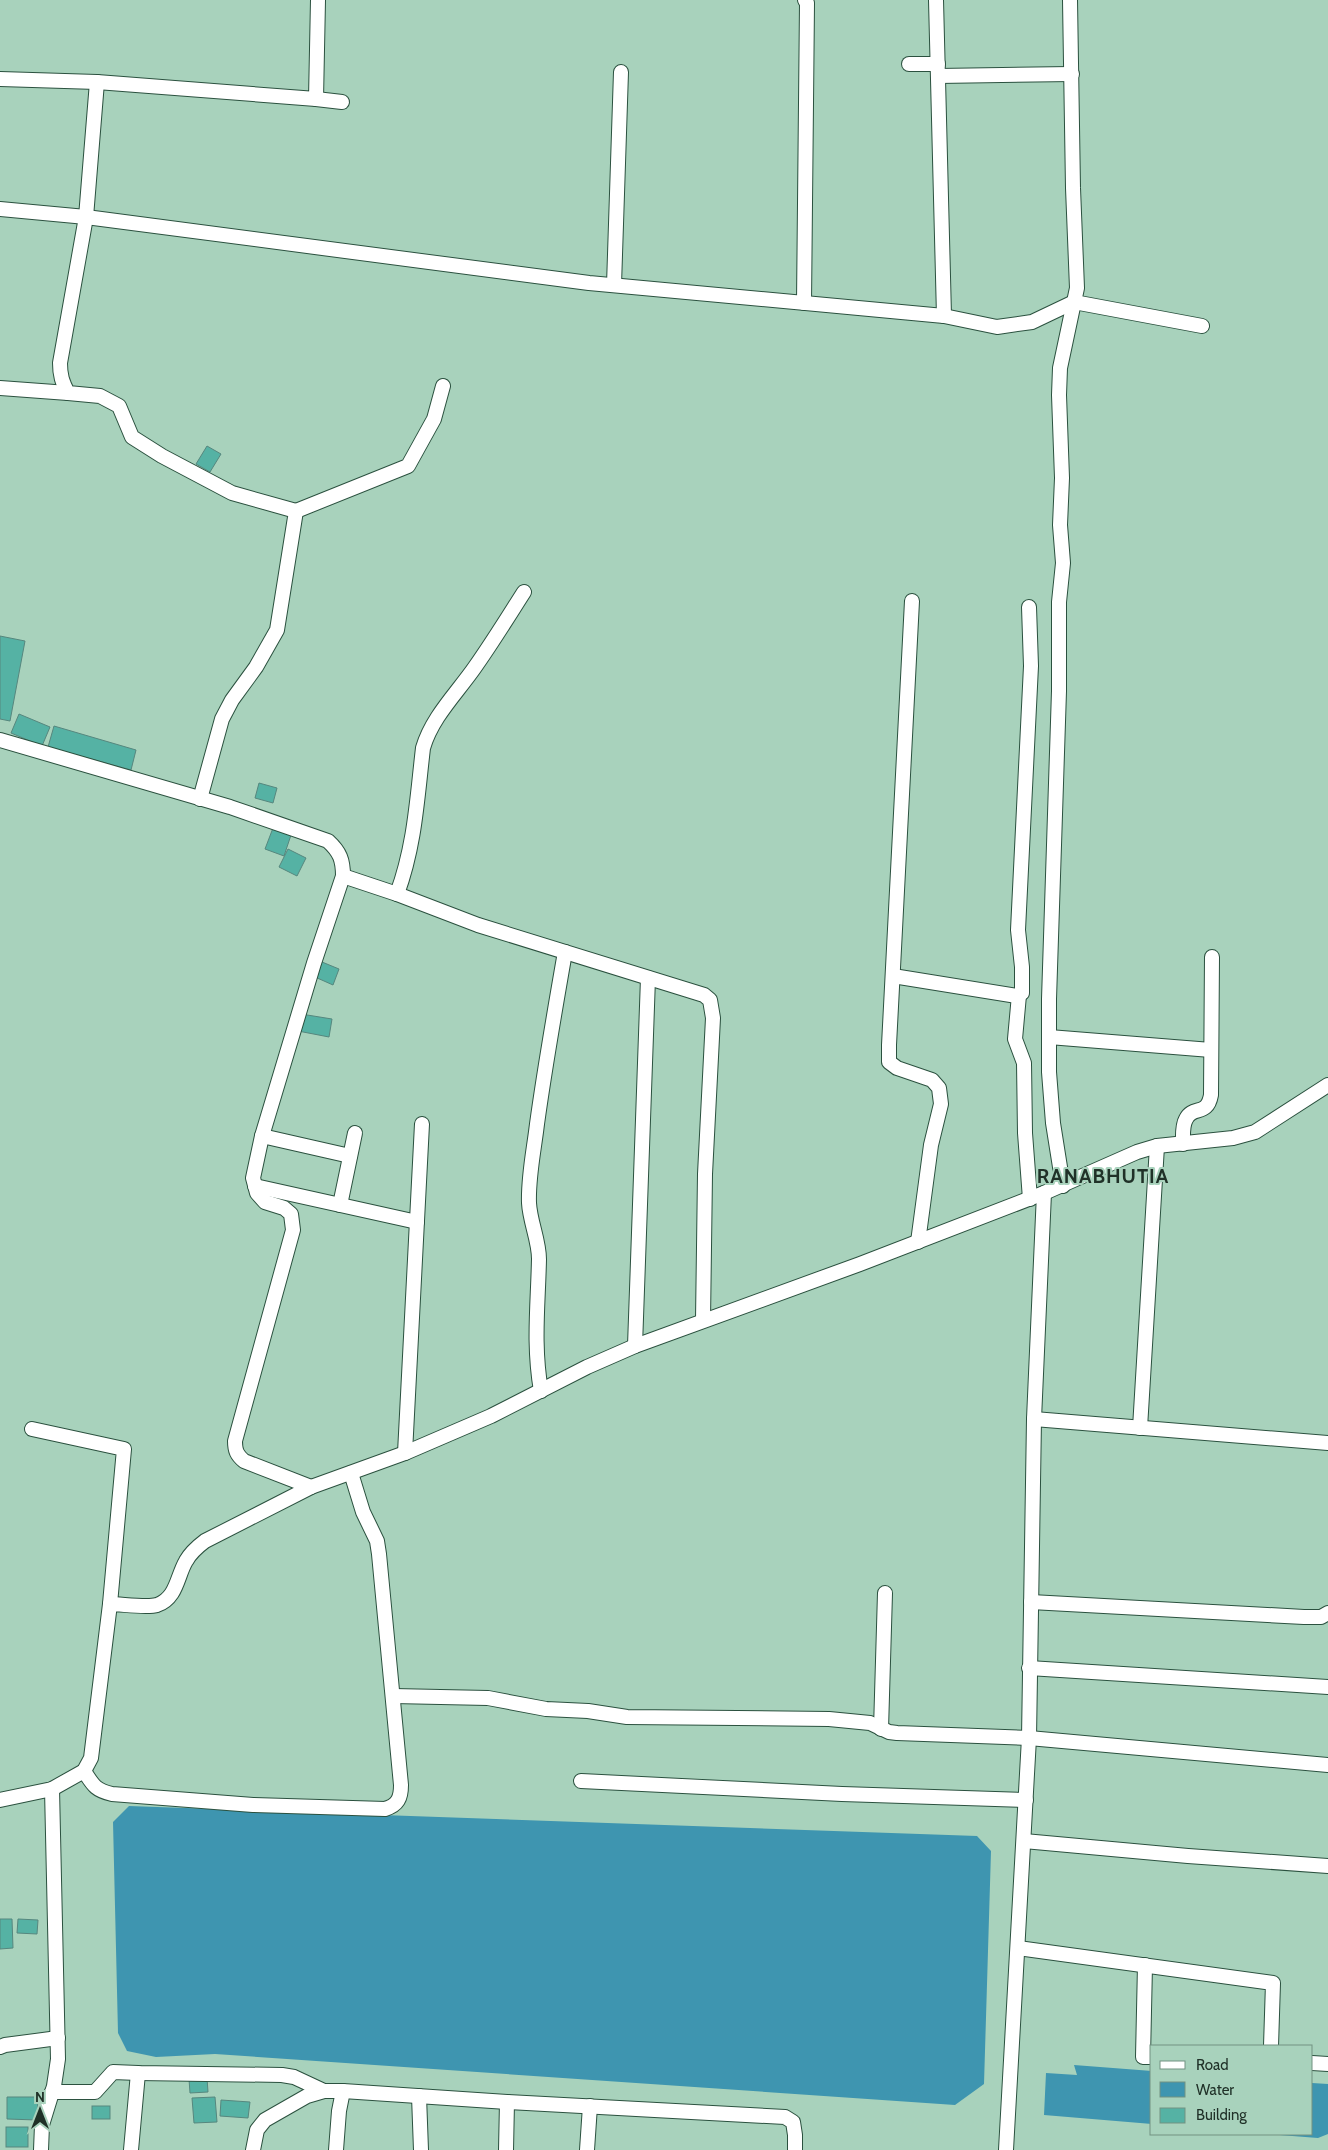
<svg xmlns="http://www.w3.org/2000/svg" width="1328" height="2150" font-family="Cabin,sans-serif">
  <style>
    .water { fill: #3e95b0 }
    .building { fill: #55b2a4; stroke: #56877e }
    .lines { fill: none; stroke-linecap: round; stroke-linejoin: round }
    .minor-casing { stroke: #2b513f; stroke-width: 16 }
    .minor { stroke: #fff; stroke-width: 14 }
    .labels { text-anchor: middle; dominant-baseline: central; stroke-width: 4; stroke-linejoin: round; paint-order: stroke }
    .district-label { font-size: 20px; font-weight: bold; letter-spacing: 1px; fill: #203128; stroke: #a8d2bc }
  </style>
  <rect width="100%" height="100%" fill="#a8d2bc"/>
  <g class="water">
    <polygon points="129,1806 977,1836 991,1851 984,2084 955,2105 215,2054 156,2057 127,2051 118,2033 113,1822"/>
    <polygon points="1074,2065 1152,2071 1152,2124 1044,2115 1046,2073 1077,2075"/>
    <polygon points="1312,2083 1328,2084 1328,2134 1318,2138 1267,2134 1312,2134"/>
  </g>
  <g class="building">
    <polygon points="207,446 221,454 210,472 196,464"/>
    <polygon points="0,636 25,641 10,721 0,719"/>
    <polygon points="19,714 50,727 42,746 11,733"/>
    <polygon points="54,726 136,750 131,770 48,747"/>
    <polygon points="259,783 277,788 273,803 255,798"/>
    <polygon points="273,828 291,835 284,856 265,849"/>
    <polygon points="288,849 306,858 297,876 279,867"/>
    <polygon points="322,962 339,969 333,985 315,977"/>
    <polygon points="301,1014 332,1019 329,1037 298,1031"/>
    <polygon points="0,1919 12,1919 13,1948 0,1949"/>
    <polygon points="18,1919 38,1920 37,1934 17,1933"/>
    <polygon points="207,2078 208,2092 190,2093 189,2079"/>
    <polygon points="7,2097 38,2097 37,2120 7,2119"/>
    <polygon points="215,2097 217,2122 194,2123 192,2098"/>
    <polygon points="221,2100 250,2102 248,2118 220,2116"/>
    <rect x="92" y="2106" width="18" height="13"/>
    <rect x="6" y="2127" width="22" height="20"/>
  </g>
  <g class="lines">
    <defs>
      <g id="minor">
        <polyline points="936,0 944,316"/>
        <polyline points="909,64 938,64"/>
        <polyline points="938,76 1072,74"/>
        <polyline points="0,79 97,82 316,99 318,0"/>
        <path d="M97,82L86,217L60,363C60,375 62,382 68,393L100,396L119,406L132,437L162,456L232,493L296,511L277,630L256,667L232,700L222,719L200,799"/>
        <polyline points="316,99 342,102"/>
        <polyline points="0,209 86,217 589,283 944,316 997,327 1032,322 1074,302 1202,326"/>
        <polyline points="614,285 621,72"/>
        <polyline points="804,303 807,3 805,0"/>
        <polyline points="0,388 68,393"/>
        <polyline points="296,511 408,466 434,419 443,386"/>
        <polyline points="912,601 889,1045 889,1062 897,1068 932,1080 939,1088 941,1104 931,1145 918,1242"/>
        <path d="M0,740L230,807L328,841C340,852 343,860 343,876L314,963L262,1136L253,1178L257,1193L265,1202L284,1208L291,1214L293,1230L235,1441C235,1451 237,1455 244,1461L311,1487"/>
        <polyline points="343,876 397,894 478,925 704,995 710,1000 713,1018 705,1174 703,1320"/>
        <path d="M397,894C415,845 417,799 423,748C432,717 457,693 475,667C492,643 508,617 524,592"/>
        <polyline points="893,976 1017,996 1022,993 1022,967 1018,930 1031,666 1029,607"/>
        <polyline points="1019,995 1015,1039 1024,1063 1025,1133 1030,1199"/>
        <polyline points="1049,1037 1211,1050"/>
        <polyline points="262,1136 350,1156"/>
        <path d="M1183,1144C1183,1136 1182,1126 1186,1119C1193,1105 1207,1117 1211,1095L1212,957"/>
        <polyline points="255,1186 417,1222"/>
        <polyline points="1063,1186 1053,1123 1049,1072 1049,999 1059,691 1059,602 1063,563 1060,525 1062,478 1059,395 1060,368 1077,288 1073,188 1070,0"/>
        <polyline points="340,1205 355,1133"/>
        <polyline points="635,1346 648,978"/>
        <path d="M541,1391C533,1344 538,1306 539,1259C539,1240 530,1222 529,1203C528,1177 534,1150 537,1124C545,1066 555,1009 565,952"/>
        <polyline points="1034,1419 1328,1443"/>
        <polyline points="1140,1428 1157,1146"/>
        <polyline points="32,1429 124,1449 110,1604"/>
        <polyline points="405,1453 422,1124"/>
        <polyline points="1031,1602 1304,1617 1321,1617 1328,1613"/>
        <polyline points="1029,1668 1328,1687"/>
        <polyline points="393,1696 488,1698 546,1709 588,1711 627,1717 829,1719 870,1723 889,1732 897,1733 1029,1738 1328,1765"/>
        <polyline points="881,1729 885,1593"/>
        <path d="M84,1771C93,1785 95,1790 112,1794L253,1805L385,1809C398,1805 401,1798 401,1785L379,1554L377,1541L363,1512L351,1473"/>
        <polyline points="581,1781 842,1794 1026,1800"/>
        <path d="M0,1800L52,1789L84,1771L91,1758L110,1604C121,1604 147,1608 157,1605C177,1598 177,1576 186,1561C191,1552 197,1547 205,1541L311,1487L405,1453L491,1416L587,1367L635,1346L860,1264L1044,1193L1137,1152L1157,1146L1233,1138L1255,1132L1328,1085"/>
        <polyline points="1024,1841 1188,1856 1328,1866"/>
        <polyline points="1018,1948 1273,1983 1271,2046"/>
        <polyline points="1145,1965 1143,2057 1152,2057"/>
        <polyline points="0,2047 5,2045 58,2038"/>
        <polyline points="1312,2063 1328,2064"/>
        <polyline points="52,2092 95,2092 113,2072 138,2073 282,2075 294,2077 324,2091"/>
        <polyline points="419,2096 421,2150"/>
        <polyline points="41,2150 42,2125 54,2086 58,2059 52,1789"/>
        <polyline points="131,2150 138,2073"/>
        <polyline points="253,2150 257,2130 265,2120 307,2096 324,2091 343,2091 507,2102 785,2117 793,2122 795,2135 795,2150"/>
        <polyline points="336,2150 339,2111 343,2091"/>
        <polyline points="506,2150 507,2102"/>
        <polyline points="587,2150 590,2106"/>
        <polyline points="1006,2150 1029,1738 1034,1419 1044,1193"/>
      </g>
    </defs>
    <use href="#minor" class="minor-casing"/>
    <use href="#minor" class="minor"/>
  </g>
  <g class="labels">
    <g class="district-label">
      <text x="1103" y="1176">RANABHUTIA</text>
    </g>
  </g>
  <rect x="1150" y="2045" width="162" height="90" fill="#a8d2bc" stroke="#729281"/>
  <rect x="1160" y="2061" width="25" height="8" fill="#ffffff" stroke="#729281"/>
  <text x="1196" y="2070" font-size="15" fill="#203128">Road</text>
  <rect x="1160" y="2082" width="25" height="15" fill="#3e95b0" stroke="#729281"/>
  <text x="1196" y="2095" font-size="15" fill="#203128">Water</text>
  <rect x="1160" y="2108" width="25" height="15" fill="#55b2a4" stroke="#729281"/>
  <text x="1196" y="2120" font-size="15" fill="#203128">Building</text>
  <g transform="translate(40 2110)" stroke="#a8d2bc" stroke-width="4" paint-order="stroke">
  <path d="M0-4L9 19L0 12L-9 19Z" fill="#203128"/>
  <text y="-8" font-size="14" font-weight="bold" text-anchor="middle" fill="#203128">N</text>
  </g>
</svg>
